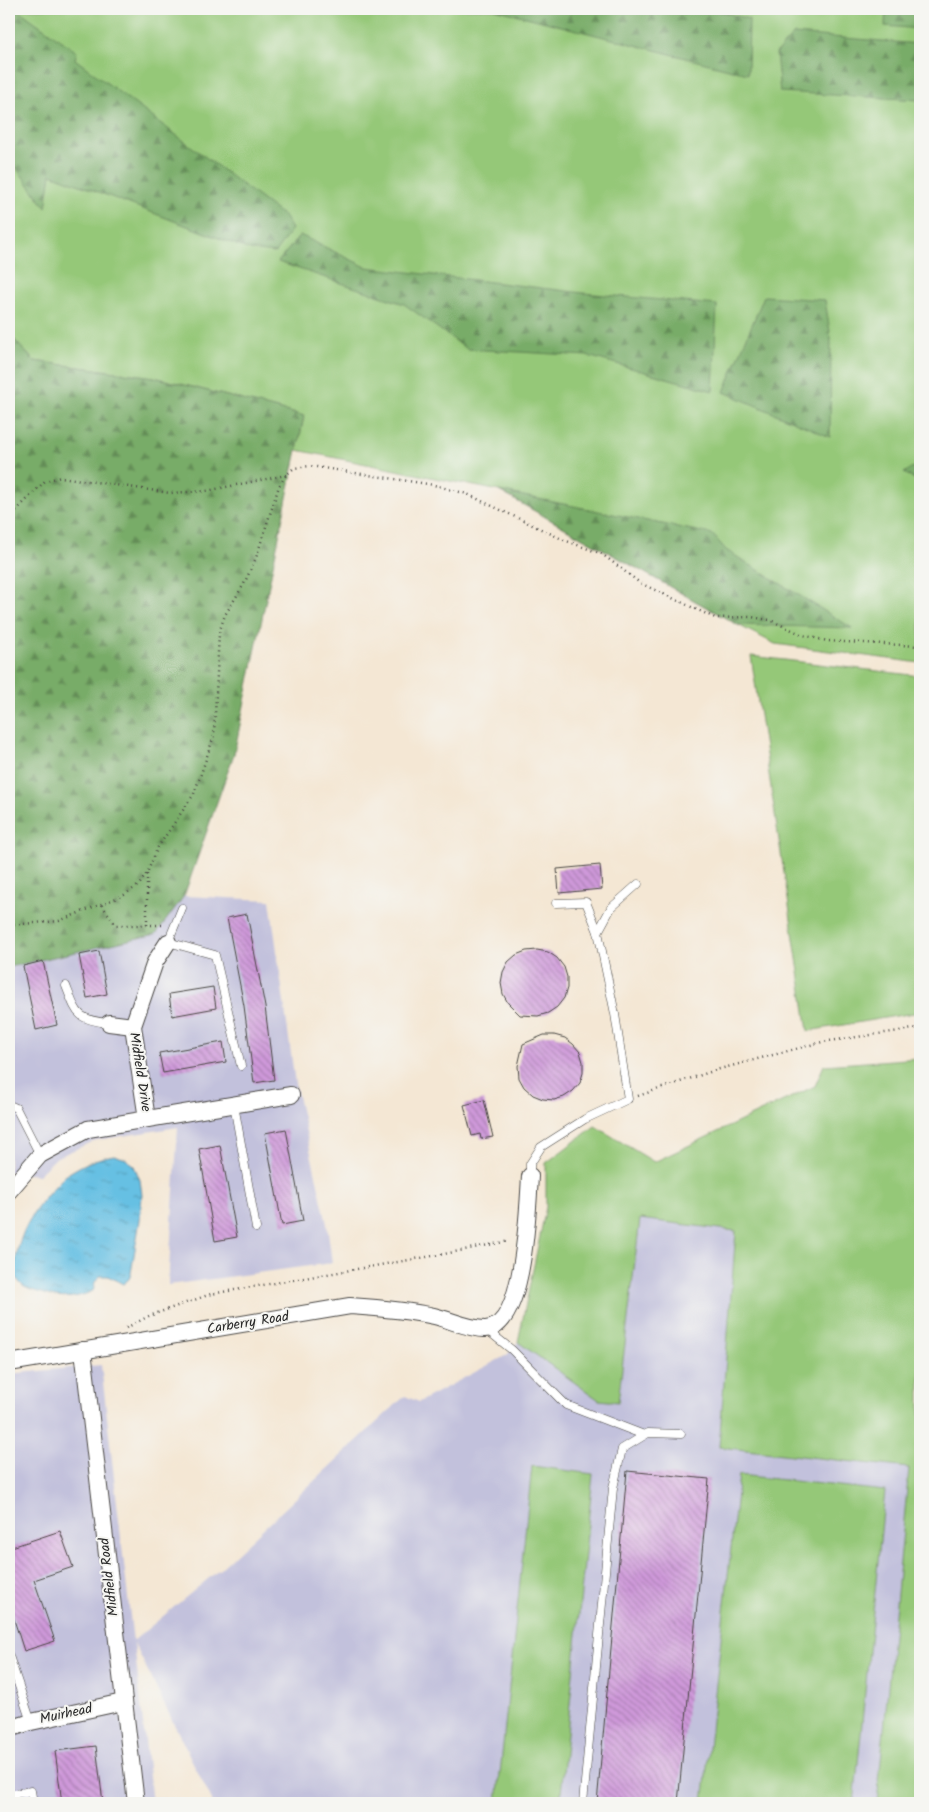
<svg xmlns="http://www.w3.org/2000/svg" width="929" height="1812" font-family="Kalam,sans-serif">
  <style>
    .industrial { fill: #c2c1dc }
    .grass { fill: #95c878; stroke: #607a52 }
    .forest { fill: url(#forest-firs); stroke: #526c4a }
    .water { fill: url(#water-ripples); stroke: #487687 }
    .building { fill: url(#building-back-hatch) }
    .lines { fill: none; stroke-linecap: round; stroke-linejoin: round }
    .lane-casing { stroke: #494744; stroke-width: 9 }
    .street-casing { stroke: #494744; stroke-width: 18 }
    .path { stroke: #494744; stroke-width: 2.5; stroke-dasharray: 1 4; stroke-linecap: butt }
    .lane { stroke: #fff; stroke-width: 8 }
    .street { stroke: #fff; stroke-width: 16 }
    .labels { text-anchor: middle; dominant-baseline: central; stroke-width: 4; stroke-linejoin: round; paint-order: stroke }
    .street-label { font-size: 14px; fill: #2b2b2b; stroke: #f6f6f2 }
  </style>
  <defs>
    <pattern id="forest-firs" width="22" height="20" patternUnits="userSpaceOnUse" patternTransform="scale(1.25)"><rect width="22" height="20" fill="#78ac68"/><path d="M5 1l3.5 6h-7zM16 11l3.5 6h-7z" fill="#638c56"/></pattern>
    <pattern id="water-ripples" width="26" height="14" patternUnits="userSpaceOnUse" patternTransform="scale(1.25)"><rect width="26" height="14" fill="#66c0e3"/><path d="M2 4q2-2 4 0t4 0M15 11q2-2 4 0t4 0" fill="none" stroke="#549cb8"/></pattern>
    <pattern id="building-back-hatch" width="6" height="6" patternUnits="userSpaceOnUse" patternTransform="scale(1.25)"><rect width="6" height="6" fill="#cf99da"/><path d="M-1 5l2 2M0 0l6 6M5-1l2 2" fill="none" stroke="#a87db1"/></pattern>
  </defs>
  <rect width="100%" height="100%" fill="#f6f6f2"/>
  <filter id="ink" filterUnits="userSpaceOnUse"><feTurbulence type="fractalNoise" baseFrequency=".02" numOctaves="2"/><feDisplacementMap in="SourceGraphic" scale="10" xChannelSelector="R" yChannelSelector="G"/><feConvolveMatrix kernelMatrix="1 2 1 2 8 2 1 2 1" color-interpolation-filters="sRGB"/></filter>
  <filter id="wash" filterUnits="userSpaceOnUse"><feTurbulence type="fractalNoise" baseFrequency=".0096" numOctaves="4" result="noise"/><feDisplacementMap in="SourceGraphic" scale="20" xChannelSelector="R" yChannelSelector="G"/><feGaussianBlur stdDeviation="1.12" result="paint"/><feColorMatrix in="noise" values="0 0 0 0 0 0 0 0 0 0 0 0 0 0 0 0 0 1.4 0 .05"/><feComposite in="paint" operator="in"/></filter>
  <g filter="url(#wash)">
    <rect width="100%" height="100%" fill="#f4e7d4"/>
    <g class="industrial">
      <polygon points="184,896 270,900 295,1083 327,1224 332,1263 168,1285 178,1127 97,1140 57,1157 38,1175 9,1172 9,967 156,934"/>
      <polygon points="640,1218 736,1231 719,1447 909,1468 877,1803 213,1803 134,1643 152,1803 9,1803 9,1374 101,1365 133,1641 220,1569 405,1396 419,1402 507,1355 518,1342 599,1400 618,1402"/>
    </g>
    <g class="grass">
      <polygon points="9,9 920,9 920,663 775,644 738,625 499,491 297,450 304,416 154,377 34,361 9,334"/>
      <polygon points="751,656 920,676 920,1012 808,1031"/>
      <polygon points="920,1058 920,1803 877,1803 909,1468 719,1447 736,1231 640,1219 618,1402 599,1400 518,1342 546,1207 546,1163 595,1126 654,1162 815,1086 824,1065"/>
      <polygon points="532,1466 593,1474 560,1803 497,1803"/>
      <polygon points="739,1475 885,1491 854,1803 703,1803"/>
    </g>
    <g class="forest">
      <polygon points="9,9 17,9 77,52 75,59 284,216 292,229 275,253 250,250 51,174 46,208 9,158"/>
      <polygon points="495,9 710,9 749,19 748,74"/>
      <polygon points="886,9 920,9 920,29 885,26"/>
      <polygon points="794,34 920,44 920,100 780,92 776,53"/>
      <polygon points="300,235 366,267 583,293 717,305 713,391 588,356 467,349 404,304 278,262"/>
      <polygon points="764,296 825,300 831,338 830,437 724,392"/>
      <polygon points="9,334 34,361 154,377 304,416 234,754 184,896 156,934 9,967"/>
      <polygon points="920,463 920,482 904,473"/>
      <polygon points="499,491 712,534 726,550 852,628 738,625"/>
    </g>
    <path class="water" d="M114,1155L126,1159L134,1166L140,1180L142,1195L140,1220L131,1273L129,1279L123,1284L108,1276H100L95,1282L93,1291C75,1299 60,1300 42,1293C35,1291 25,1289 21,1284C14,1277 15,1268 16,1259C20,1232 32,1213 50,1192C55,1186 62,1178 69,1173C83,1164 97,1158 114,1155Z"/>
    <g id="blocks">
      <g class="building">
        <polygon points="600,865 602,889 559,893 557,869"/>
        <polygon points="247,914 265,1007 274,1080 254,1083 244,1006 227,918"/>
        <polygon points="537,950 548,952 557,958 564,967 567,977 567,988 564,998 557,1007 548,1013 538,1016 520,1015 508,1003 503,994 501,983 503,972 508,962 516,955 526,951"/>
        <polygon points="99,951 107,994 87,998 79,955"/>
        <polygon points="43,961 57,1025 36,1030 23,966"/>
        <polygon points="213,987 216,1008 172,1016 169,994"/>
        <polygon points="544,1035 554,1035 565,1038 573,1044 580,1052 583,1062 583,1073 580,1083 573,1091 564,1097 554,1100 543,1099 533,1095 524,1087 519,1078 518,1066 523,1044"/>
        <polygon points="223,1042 226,1062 163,1073 159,1053"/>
        <polygon points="484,1100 493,1137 481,1139 480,1134 472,1136 464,1105"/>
        <polygon points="286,1129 303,1221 282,1225 265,1133"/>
        <polygon points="220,1145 237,1237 215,1241 199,1149"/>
        <polygon points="627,1471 709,1479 678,1803 597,1803"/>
        <polygon points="60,1531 73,1567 34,1580 55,1641 24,1651 9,1604 9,1548"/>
        <polygon points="96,1746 103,1803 62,1803 55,1751"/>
      </g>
    </g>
  </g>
  <g filter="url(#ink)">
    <use href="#blocks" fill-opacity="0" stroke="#494744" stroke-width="1"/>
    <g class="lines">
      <defs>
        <g id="lane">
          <polyline points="182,908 168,942 215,955 241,1066"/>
          <polyline points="598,932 611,908 638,884"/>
          <path d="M66,986C77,1014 77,1020 109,1023"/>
          <polyline points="9,1105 16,1108 40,1155"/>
          <polyline points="234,1105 256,1228"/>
          <polyline points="530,1176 530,1164 541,1147 585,1119 628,1099 615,1014 598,932 586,902 556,903"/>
          <polyline points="486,1329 512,1350 566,1405 644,1435"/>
          <polyline points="9,1656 31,1722"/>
          <polyline points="9,1795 31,1791 33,1803"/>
          <polyline points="583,1803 613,1488 622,1449 648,1433 681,1434"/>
        </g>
        <g id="street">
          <polyline points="109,1023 133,1026"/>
          <polyline points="147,1119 133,1026 155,962 168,942"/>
          <polyline points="9,1191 40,1155 88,1129 291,1095"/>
          <polyline points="83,1350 136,1803"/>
          <path d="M9,1363L350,1306C379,1308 406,1310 434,1316C451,1320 468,1329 485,1329C525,1329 528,1205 530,1176"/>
          <polyline points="9,1729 31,1722 123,1702"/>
        </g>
      </defs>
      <use href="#lane" class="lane-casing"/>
      <use href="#street" class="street-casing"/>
      <g class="path">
        <polyline points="9,518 45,481 61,477 170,493 206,491 286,475"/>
        <polyline points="147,874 147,925 163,925"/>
        <polyline points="102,905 116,925 147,925"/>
        <polyline points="9,925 59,921 124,895 139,885 147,873 158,847 194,794 214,736 219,633 225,615 244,584 256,558 279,486 286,475 294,468 310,466 434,485 467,494 564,540 602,554 640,583 715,618 751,617 770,620 803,635 827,641 920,646"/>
        <polyline points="638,1096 716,1070 822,1042 920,1028"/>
        <polyline points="126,1328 149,1316 211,1294 444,1254 509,1241"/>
        <polyline points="9,1337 12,1346 16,1347"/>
      </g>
      <use href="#lane" class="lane"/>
      <use href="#street" class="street"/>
    </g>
  </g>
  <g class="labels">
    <g class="street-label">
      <text transform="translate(140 1072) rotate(81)">Midfield Drive</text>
      <text transform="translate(248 1323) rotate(-9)">Carberry Road</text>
      <text transform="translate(109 1577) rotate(-97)">Midfield Road</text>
      <text transform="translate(66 1714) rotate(-12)">Muirhead</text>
    </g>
  </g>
  <rect width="929" height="1812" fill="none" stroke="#f6f6f2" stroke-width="30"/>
</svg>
